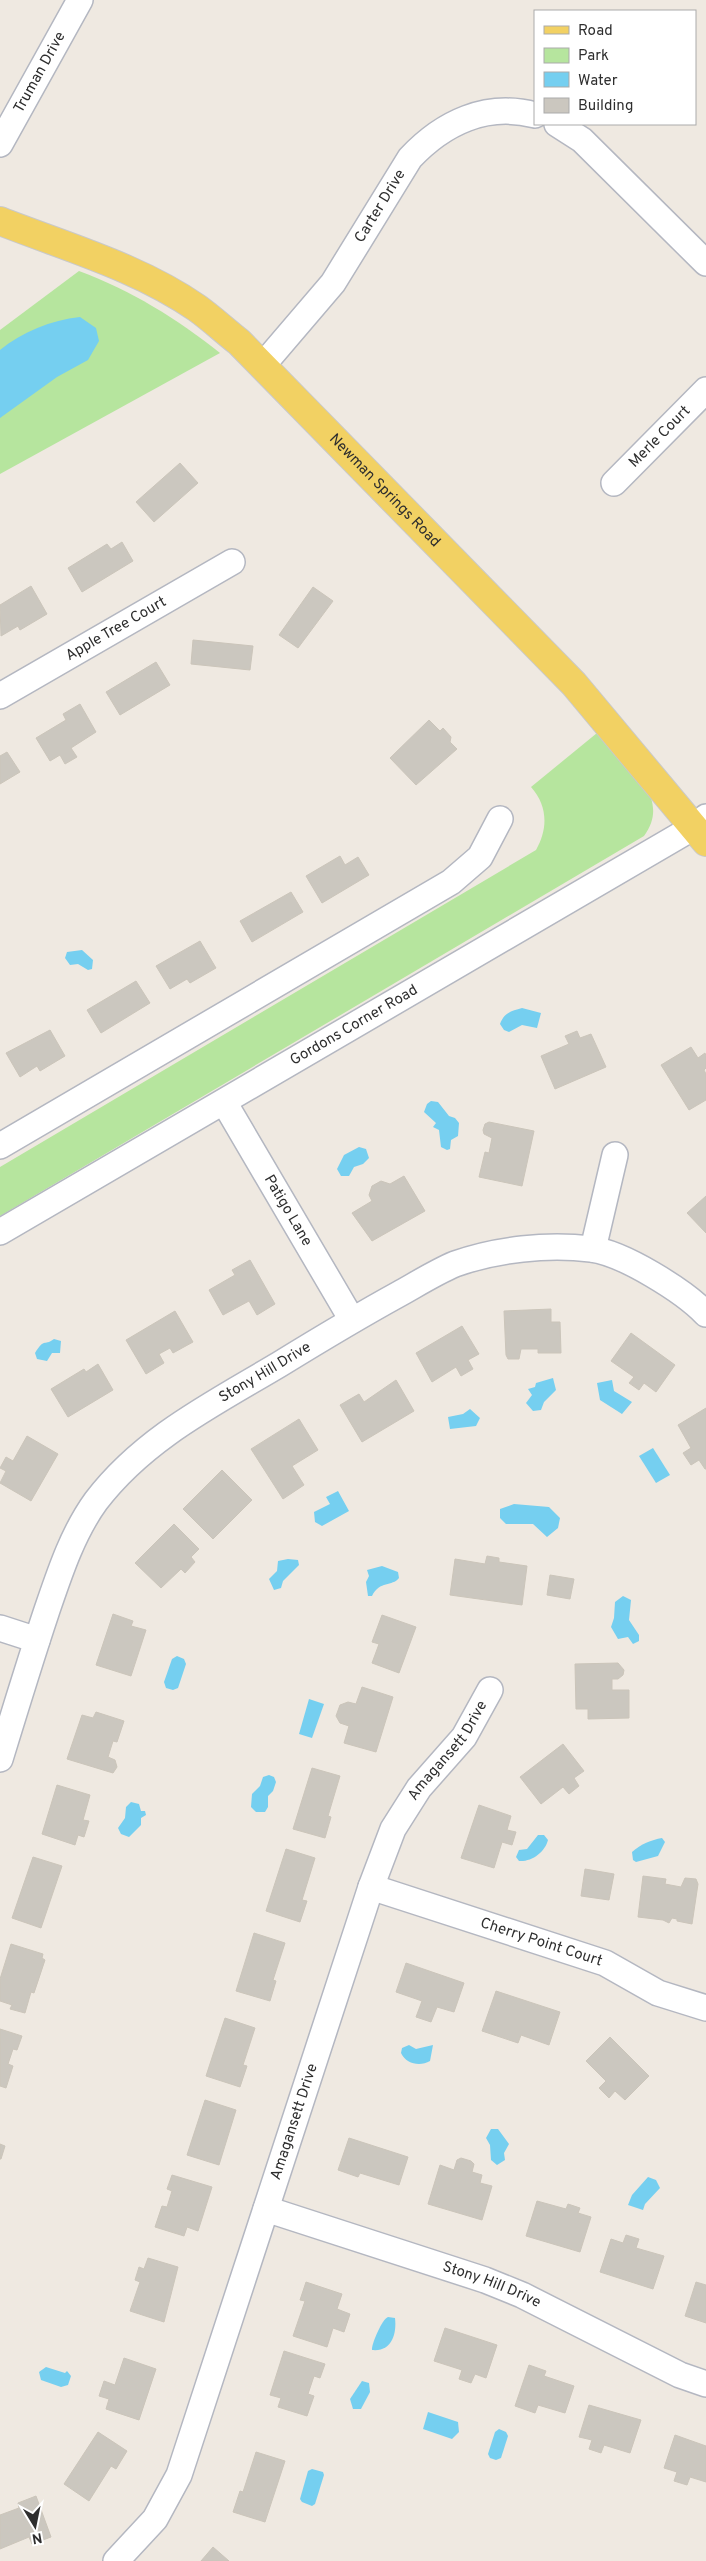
<svg xmlns="http://www.w3.org/2000/svg" width="706" height="2561" font-family="Overpass,sans-serif">
  <style>
    .green { fill: #b6e59e }
    .water { fill: #75cff0 }
    .building { fill: #cbc7bf; stroke: #cbc5ba }
    .lines { fill: none; stroke-linecap: round; stroke-linejoin: round }
    .minor-casing { stroke: #b4b7c1; stroke-width: 28 }
    .major-casing { stroke: #c9c9c9; stroke-width: 30 }
    .minor { stroke: #fff; stroke-width: 25 }
    .major { stroke: #f2d163; stroke-width: 28 }
    .labels { text-anchor: middle; dominant-baseline: central; stroke-width: 4.5; stroke-linejoin: round; paint-order: stroke }
    .street-label { font-size: 15px; fill: #2e2e2e; stroke: #fff }
  </style>
  <rect width="100%" height="100%" fill="#efe9e1"/>
  <g class="green">
    <path d="M79,271C132,291 176,318 220,353L0,474V330Z"/>
    <path d="M597,733C623,761 674,796 644,836L0,1216V1167L536,850C548,829 548,806 531,787Z"/>
  </g>
  <g class="water">
    <path d="M80,317L96,328L99,341L88,360L57,377L0,418V350C22,332 51,320 80,317Z"/>
    <polygon points="82,950 93,960 92,969 88,970 78,964 70,965 65,958 67,952"/>
    <path d="M522,1008L541,1013L537,1028L522,1025L509,1032L504,1030L500,1024C504,1013 511,1011 522,1008Z"/>
    <polygon points="431,1101 438,1102 449,1116 455,1118 459,1123 458,1136 451,1140 450,1149 447,1150 441,1147 439,1130 433,1127 436,1123 424,1112 427,1104"/>
    <polygon points="359,1147 366,1149 369,1158 363,1164 354,1167 349,1176 341,1176 337,1169 344,1155"/>
    <path d="M54,1339L61,1341L60,1353H52L47,1361L37,1359L35,1353C45,1337 43,1347 54,1339Z"/>
    <polygon points="553,1378 556,1390 544,1402 541,1410 533,1411 526,1403 532,1395 528,1389 535,1387 536,1383"/>
    <polygon points="612,1380 614,1391 632,1402 622,1414 600,1400 597,1383"/>
    <polygon points="470,1409 480,1418 476,1426 450,1429 448,1417 463,1414"/>
    <polygon points="653,1448 670,1475 656,1483 639,1456"/>
    <polygon points="338,1491 349,1511 322,1526 315,1522 314,1512 330,1504 326,1497"/>
    <polygon points="514,1504 549,1507 560,1518 558,1528 547,1537 533,1524 506,1524 500,1518 500,1509"/>
    <polygon points="288,1559 298,1560 299,1565 283,1581 281,1588 274,1590 269,1579 277,1571 278,1561"/>
    <path d="M382,1566L398,1572L399,1578C392,1587 380,1580 372,1596H368L366,1582L369,1576L367,1570Z"/>
    <polygon points="623,1596 631,1600 629,1620 639,1635 639,1641 633,1644 628,1637 618,1639 611,1627 614,1618 615,1602"/>
    <polygon points="177,1656 184,1659 186,1664 178,1688 173,1690 166,1688 164,1682 172,1659"/>
    <polygon points="309,1699 324,1704 312,1738 299,1734"/>
    <polygon points="269,1775 274,1777 276,1782 273,1791 268,1796 268,1807 265,1812 256,1812 251,1807 252,1794 260,1786 263,1777"/>
    <polygon points="131,1802 139,1804 141,1811 145,1811 146,1815 141,1818 141,1825 129,1837 121,1834 118,1828 125,1818 126,1807"/>
    <path d="M538,1835H544L548,1840C545,1852 532,1862 519,1861L516,1857L519,1850L527,1849Z"/>
    <path d="M662,1838L665,1842L658,1856L636,1862L633,1860L632,1852C641,1844 651,1840 662,1838Z"/>
    <path d="M409,2045L416,2049L433,2045L430,2061C420,2067 406,2064 401,2053L402,2048Z"/>
    <polygon points="491,2129 498,2129 509,2144 504,2153 505,2160 497,2165 491,2160 490,2145 486,2138"/>
    <polygon points="648,2177 656,2180 660,2188 645,2204 643,2210 628,2205 632,2195"/>
    <path d="M388,2317L395,2318C397,2335 391,2352 372,2350C371,2345 382,2319 388,2317Z"/>
    <polygon points="46,2367 65,2373 67,2371 71,2376 68,2385 61,2387 41,2380 39,2372"/>
    <polygon points="362,2381 369,2383 370,2392 361,2409 353,2409 350,2399"/>
    <polygon points="428,2412 458,2422 459,2432 452,2439 423,2429"/>
    <polygon points="499,2429 506,2432 508,2436 501,2458 496,2460 490,2458 488,2454 495,2432"/>
    <polygon points="312,2469 323,2472 324,2475 315,2504 312,2506 302,2502 300,2499 308,2471"/>
  </g>
  <g class="building">
    <polygon points="180,463 198,483 154,522 136,502"/>
    <polygon points="122,542 133,561 82,592 68,568 107,544 111,549"/>
    <polygon points="31,586 47,614 20,630 18,626 1,636 0,605"/>
    <polygon points="313,587 333,601 298,648 279,635"/>
    <polygon points="193,640 253,646 250,670 191,664"/>
    <polygon points="156,662 170,685 120,715 106,692"/>
    <polygon points="80,704 96,732 71,748 77,757 65,764 60,755 50,761 36,738 66,720 63,714"/>
    <polygon points="429,720 440,731 443,728 451,737 450,742 457,749 416,785 390,758"/>
    <polygon points="7,752 20,772 0,784 0,756"/>
    <polygon points="340,856 345,865 358,857 369,875 322,903 306,876"/>
    <polygon points="291,892 303,912 252,942 240,921"/>
    <polygon points="200,941 216,968 190,983 187,979 170,989 156,966"/>
    <polygon points="136,981 150,1003 101,1033 87,1010"/>
    <polygon points="50,1030 65,1056 40,1071 37,1066 20,1077 6,1053"/>
    <polygon points="577,1031 580,1038 591,1034 606,1067 555,1089 541,1056 569,1044 565,1036"/>
    <polygon points="691,1047 698,1058 705,1053 706,1056 706,1068 704,1070 706,1074 706,1100 689,1110 661,1065"/>
    <polygon points="489,1122 534,1131 522,1186 479,1177 485,1152 489,1153 492,1138 484,1134 483,1130 485,1124"/>
    <polygon points="404,1176 425,1211 372,1241 352,1213 372,1201 369,1195 372,1186 381,1181 390,1184"/>
    <polygon points="706,1196 706,1233 687,1213"/>
    <polygon points="250,1260 275,1304 257,1315 249,1301 223,1315 209,1290 235,1275 232,1270"/>
    <polygon points="551,1309 551,1322 560,1322 561,1353 538,1353 538,1349 521,1349 519,1359 508,1359 506,1355 504,1311"/>
    <polygon points="175,1311 193,1342 173,1353 170,1348 159,1354 164,1363 146,1374 126,1340"/>
    <polygon points="462,1326 479,1354 468,1360 473,1369 461,1376 456,1367 432,1382 416,1353"/>
    <polygon points="631,1333 675,1365 656,1392 644,1383 639,1390 629,1383 634,1377 611,1361"/>
    <polygon points="98,1364 113,1390 68,1417 51,1389 84,1369 86,1372"/>
    <polygon points="396,1380 414,1411 362,1442 340,1405 359,1394 364,1402"/>
    <polygon points="706,1408 706,1469 705,1469 699,1460 691,1465 683,1453 691,1448 678,1425"/>
    <polygon points="299,1419 318,1450 292,1466 304,1485 283,1499 251,1449"/>
    <polygon points="27,1436 58,1454 31,1501 0,1483 6,1471 0,1468 6,1457 13,1461"/>
    <polygon points="222,1470 252,1500 213,1539 183,1509"/>
    <polygon points="174,1524 199,1549 191,1557 195,1562 185,1573 181,1569 161,1588 135,1563"/>
    <polygon points="487,1556 499,1558 499,1562 527,1566 522,1605 450,1595 455,1559 485,1564"/>
    <polygon points="550,1575 574,1579 570,1599 547,1595"/>
    <polygon points="113,1614 133,1621 131,1626 146,1630 131,1676 96,1665"/>
    <polygon points="382,1615 416,1627 399,1673 372,1663 379,1644 372,1642"/>
    <polygon points="618,1663 624,1670 623,1675 618,1679 612,1679 612,1690 629,1690 629,1718 588,1719 588,1709 576,1709 575,1664"/>
    <polygon points="362,1687 393,1697 376,1752 344,1743 349,1726 340,1723 336,1716 340,1705 348,1702 356,1704"/>
    <polygon points="96,1712 124,1721 117,1742 113,1741 108,1757 115,1760 117,1767 113,1773 67,1759 82,1715 93,1718"/>
    <polygon points="563,1744 584,1771 574,1778 579,1786 569,1794 563,1787 541,1804 520,1777"/>
    <polygon points="312,1768 340,1776 328,1816 331,1817 325,1838 293,1829"/>
    <polygon points="57,1785 90,1795 83,1820 89,1821 84,1837 78,1835 75,1845 42,1834"/>
    <polygon points="479,1805 511,1816 507,1830 516,1832 512,1845 502,1842 494,1868 461,1858"/>
    <polygon points="286,1849 315,1858 302,1900 307,1901 300,1922 266,1911"/>
    <polygon points="33,1857 62,1866 41,1928 12,1918"/>
    <polygon points="585,1869 614,1874 609,1900 581,1896"/>
    <polygon points="643,1876 666,1879 665,1884 681,1887 685,1878 696,1879 698,1884 692,1924 677,1921 677,1919 672,1918 669,1923 663,1920 638,1917"/>
    <polygon points="254,1933 285,1943 273,1980 276,1981 270,2001 236,1991"/>
    <polygon points="11,1944 43,1954 42,1958 45,1960 34,1993 31,1992 25,2013 10,2009 12,2005 0,2001 0,1979"/>
    <polygon points="406,1963 464,1983 454,2012 437,2007 431,2022 416,2017 422,2001 396,1992"/>
    <polygon points="496,1991 560,2012 549,2045 521,2035 518,2043 482,2031"/>
    <polygon points="225,2018 255,2028 243,2065 247,2066 240,2087 206,2076"/>
    <polygon points="0,2029 22,2036 17,2050 13,2049 8,2064 13,2066 6,2088 0,2086"/>
    <polygon points="610,2037 649,2076 625,2100 615,2091 609,2098 599,2088 606,2081 586,2061"/>
    <polygon points="205,2100 236,2110 219,2165 187,2155"/>
    <polygon points="349,2138 408,2157 399,2185 360,2173 358,2177 338,2170"/>
    <polygon points="0,2144 5,2146 1,2159 0,2159"/>
    <polygon points="461,2158 471,2161 474,2164 472,2172 482,2175 480,2183 492,2186 482,2220 428,2204 440,2165 454,2170 457,2160"/>
    <polygon points="172,2175 212,2187 198,2231 187,2227 184,2236 155,2227 162,2206 167,2207 172,2191 167,2189"/>
    <polygon points="537,2201 566,2209 568,2204 580,2208 578,2213 591,2217 580,2252 526,2236"/>
    <polygon points="626,2235 639,2239 636,2248 664,2256 653,2289 600,2272 611,2239 623,2243"/>
    <polygon points="148,2258 178,2267 164,2322 130,2311 140,2282 135,2280 139,2267 144,2269"/>
    <polygon points="306,2282 342,2294 337,2309 350,2314 344,2332 333,2328 327,2347 293,2336 305,2301 300,2300"/>
    <polygon points="696,2282 706,2285 706,2323 685,2316"/>
    <polygon points="445,2328 497,2345 486,2378 475,2374 471,2383 459,2379 462,2370 434,2361"/>
    <polygon points="284,2351 325,2364 320,2378 314,2376 308,2394 314,2396 307,2416 278,2407 281,2398 270,2395"/>
    <polygon points="124,2358 156,2369 139,2420 106,2409 109,2399 99,2396 104,2381 115,2385"/>
    <polygon points="529,2365 546,2371 544,2376 574,2386 565,2413 538,2405 535,2413 515,2406"/>
    <polygon points="589,2405 641,2420 630,2453 604,2445 601,2453 589,2449 592,2440 579,2437"/>
    <polygon points="98,2432 127,2451 116,2469 111,2466 89,2501 64,2484"/>
    <polygon points="675,2435 706,2446 706,2482 690,2477 687,2485 674,2481 677,2472 664,2468"/>
    <polygon points="256,2452 285,2461 265,2522 233,2512 240,2491 243,2492"/>
    <polygon points="36,2496 51,2537 32,2544 29,2537 0,2549 0,2515 19,2508 18,2503"/>
    <polygon points="213,2547 229,2561 201,2561"/>
  </g>
  <g class="lines">
    <defs>
      <g id="minor">
        <polyline points="557,124 582,140 706,263"/>
        <path id="s1" d="M0,144L80,0"/>
        <path id="s2" d="M263,365L333,283L410,158C443,123 486,102 535,115"/>
        <path id="s3" d="M614,483L706,390"/>
        <path id="s4" d="M0,696L232,562"/>
        <path id="s5" d="M224,1102L352,1320"/>
        <polyline points="0,1146 451,882 480,857 500,819"/>
        <path id="s6" d="M0,1232L694,827L706,817"/>
        <polyline points="593,1249 615,1155"/>
        <polyline points="0,1628 37,1640"/>
        <path id="s7" d="M0,1759C15,1710 30,1661 46,1613C59,1575 72,1534 96,1501C144,1438 213,1404 280,1364C319,1340 359,1316 399,1294C417,1284 436,1272 455,1264C497,1249 547,1244 591,1249C623,1253 684,1291 706,1314"/>
        <path id="s8" d="M371,1887L605,1963L658,1993L706,2008"/>
        <path id="s9" d="M266,2209L485,2280L522,2295L680,2375L706,2384"/>
        <path id="s10" d="M116,2561L155,2519L179,2475L371,1887L393,1829L419,1788L464,1737L490,1690"/>
      </g>
      <g id="major">
        <path id="s11" d="M0,221C66,247 138,267 197,308C211,318 225,331 239,342L574,684L706,842"/>
      </g>
    </defs>
    <use href="#minor" class="minor-casing"/>
    <use href="#major" class="major-casing"/>
    <use href="#minor" class="minor"/>
    <use href="#major" class="major"/>
  </g>
  <g class="labels">
    <g class="street-label">
      <text stroke="none"><textPath href="#s1" startOffset="82">Truman Drive</textPath></text>
      <text stroke="none"><textPath href="#s2" startOffset="198">Carter Drive</textPath></text>
      <text stroke="none"><textPath href="#s3" startOffset="65">Merle Court</textPath></text>
      <text stroke="none"><textPath href="#s11" startOffset="478">Newman Springs Road</textPath></text>
      <text stroke="none"><textPath href="#s4" startOffset="134">Apple Tree Court</textPath></text>
      <text stroke="none"><textPath href="#s6" startOffset="410">Gordons Corner Road</textPath></text>
      <text stroke="none"><textPath href="#s5" startOffset="126">Patigo Lane</textPath></text>
      <text stroke="none"><textPath href="#s7" startOffset="490">Stony Hill Drive</textPath></text>
      <text stroke="none"><textPath href="#s10" startOffset="884">Amagansett Drive</textPath></text>
      <text stroke="none"><textPath href="#s8" startOffset="179">Cherry Point Court</textPath></text>
      <text stroke="none"><textPath href="#s10" startOffset="479">Amagansett Drive</textPath></text>
      <text stroke="none"><textPath href="#s9" startOffset="238">Stony Hill Drive</textPath></text>
    </g>
  </g>
  <rect x="534" y="10" width="162" height="115" fill="#ffffff" stroke="#ababab"/>
  <rect x="544" y="26" width="25" height="8" fill="#f2d163" stroke="#ababab"/>
  <text x="578" y="35" font-size="15" fill="#2e2e2e">Road</text>
  <rect x="544" y="48" width="25" height="15" fill="#b6e59e" stroke="#ababab"/>
  <text x="578" y="60" font-size="15" fill="#2e2e2e">Park</text>
  <rect x="544" y="72" width="25" height="15" fill="#75cff0" stroke="#ababab"/>
  <text x="578" y="85" font-size="15" fill="#2e2e2e">Water</text>
  <rect x="544" y="98" width="25" height="15" fill="#cbc7bf" stroke="#ababab"/>
  <text x="578" y="110" font-size="15" fill="#2e2e2e">Building</text>
  <g transform="translate(35 2526) rotate(170)" stroke="#ffffff" stroke-width="4" paint-order="stroke">
  <path d="M0-4L9 19L0 12L-9 19Z" fill="#2e2e2e"/>
  <text y="-8" font-size="14" font-weight="bold" text-anchor="middle" fill="#2e2e2e">N</text>
  </g>
</svg>
